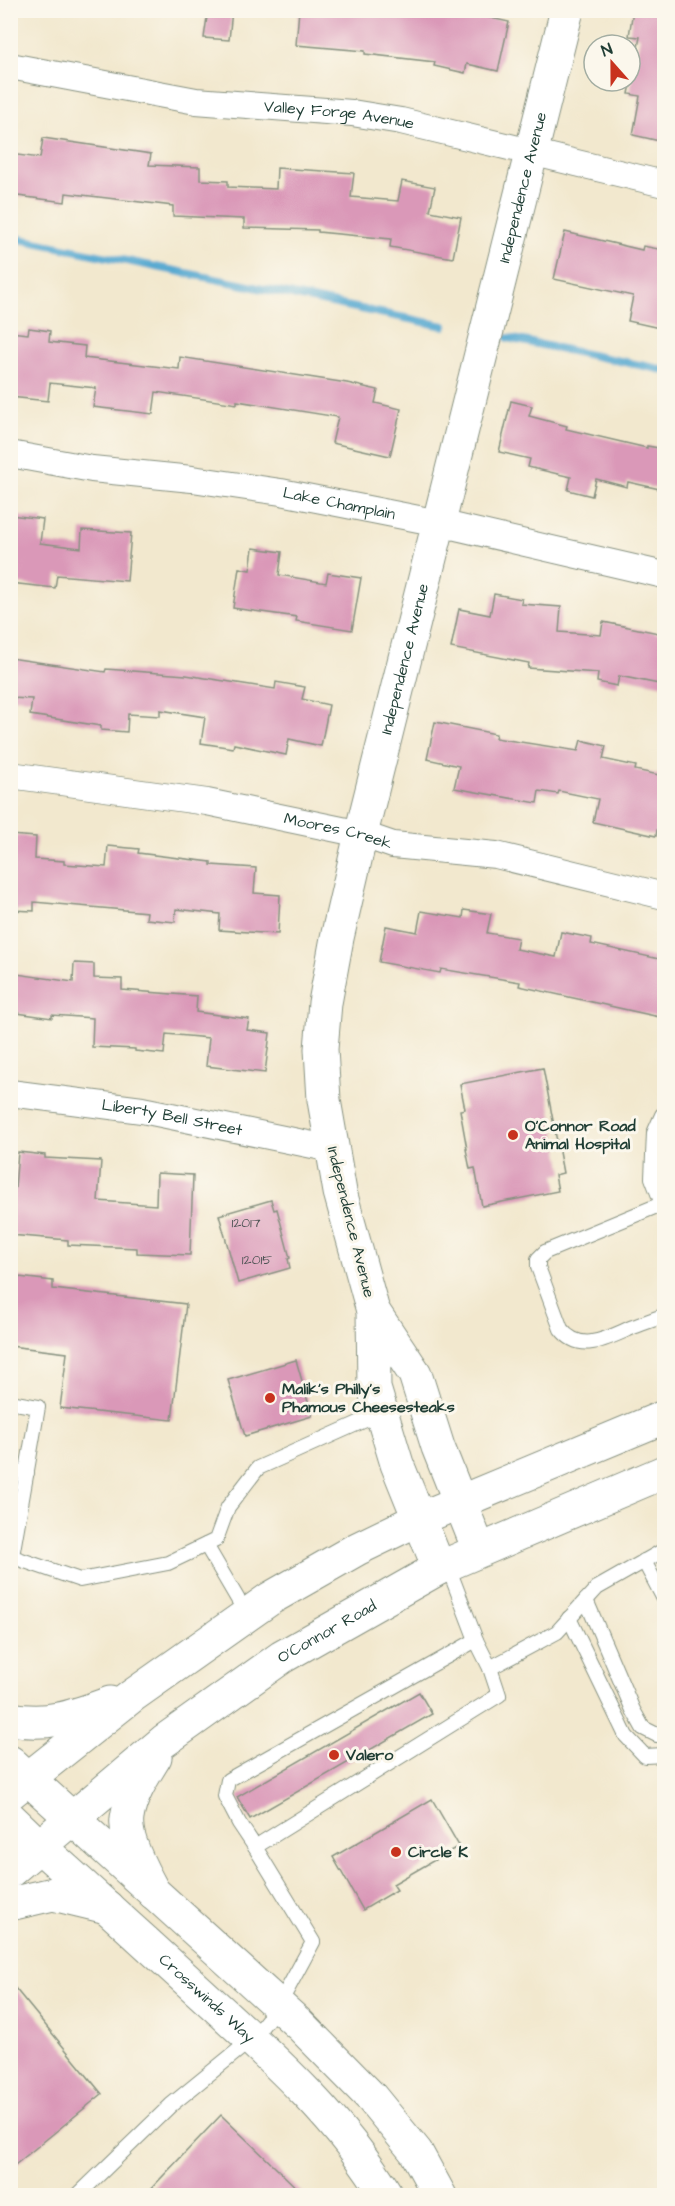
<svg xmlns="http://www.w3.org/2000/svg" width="675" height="2206" font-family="'Architects Daughter',sans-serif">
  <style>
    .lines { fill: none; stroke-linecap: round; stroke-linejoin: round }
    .stream { stroke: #55a8d0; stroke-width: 8 }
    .building { fill: #da98b8 }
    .lane-casing { stroke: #889281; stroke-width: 16 }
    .street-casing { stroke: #889281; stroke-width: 28 }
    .secondary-casing { stroke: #889281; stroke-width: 35 }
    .highway-casing { stroke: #889281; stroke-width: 35 }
    .lane { stroke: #fff; stroke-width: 14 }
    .street { stroke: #fff; stroke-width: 26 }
    .secondary { stroke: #fff; stroke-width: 33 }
    .highway { stroke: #fff; stroke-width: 33 }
    .poi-dot { fill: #c8321e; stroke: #fbf7ec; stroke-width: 2 }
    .labels { text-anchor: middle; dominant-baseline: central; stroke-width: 6; stroke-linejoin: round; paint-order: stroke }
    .number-label { font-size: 14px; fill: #4e5455 }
    .street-label { font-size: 16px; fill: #1f3d34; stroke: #fbf7ec }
    .poi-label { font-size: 16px; font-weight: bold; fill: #1f3d34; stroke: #fbf7ec; text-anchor: start }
  </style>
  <rect width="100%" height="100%" fill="#fbf7ec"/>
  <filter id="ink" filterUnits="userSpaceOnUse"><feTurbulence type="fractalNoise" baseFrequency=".0167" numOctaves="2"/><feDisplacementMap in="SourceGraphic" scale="12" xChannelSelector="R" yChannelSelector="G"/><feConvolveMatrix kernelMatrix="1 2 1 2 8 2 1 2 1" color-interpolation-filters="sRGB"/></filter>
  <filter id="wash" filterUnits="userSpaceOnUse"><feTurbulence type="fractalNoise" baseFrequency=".008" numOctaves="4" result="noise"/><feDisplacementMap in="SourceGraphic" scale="24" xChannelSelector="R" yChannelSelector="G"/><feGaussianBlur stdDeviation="1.35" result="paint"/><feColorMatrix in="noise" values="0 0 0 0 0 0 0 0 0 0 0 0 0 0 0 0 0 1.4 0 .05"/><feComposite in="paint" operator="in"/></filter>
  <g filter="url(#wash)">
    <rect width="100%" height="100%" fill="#f2e8ce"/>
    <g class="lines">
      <g class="stream">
        <polyline points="10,237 444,326"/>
        <polyline points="508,338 664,370"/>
      </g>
    </g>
    <g id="blocks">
      <g class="building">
        <polygon points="208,10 232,10 229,40 204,38"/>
        <polygon points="299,10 455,10 509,22 498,71 467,64 465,73 434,66 435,62 365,54 365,51 296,45"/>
        <polygon points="633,10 664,10 664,142 633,135 640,96 629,94 640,37 629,36"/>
        <polygon points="43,138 151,154 149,165 200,167 200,180 228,181 228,187 276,189 277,168 354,173 351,197 398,201 402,181 435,187 430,211 461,217 453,258 390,247 391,239 318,232 318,230 244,228 244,219 173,216 173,206 66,193 65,202 10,195 10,154 40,158"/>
        <polygon points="565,232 642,250 643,246 664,250 664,329 628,321 633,296 554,279"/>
        <polygon points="29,328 50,331 49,342 85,346 84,358 179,369 180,357 347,383 378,390 375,403 401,409 390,456 332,443 338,417 237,401 237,404 156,392 153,414 93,407 96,388 50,383 48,401 10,397 10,332 28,334"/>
        <polygon points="511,401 532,406 529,416 567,426 566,429 647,448 647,446 664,449 664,490 628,482 627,487 596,479 592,496 568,490 571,477 528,467 530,459 499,452"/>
        <polygon points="10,515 43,519 40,543 81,548 82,530 131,533 127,581 57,575 55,588 10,583"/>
        <polygon points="253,548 282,552 279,575 326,583 328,573 361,578 352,630 296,621 297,617 233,608 239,568 250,570"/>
        <polygon points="494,594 522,599 521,604 561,607 559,632 601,635 603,622 664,634 664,685 619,676 617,686 597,682 598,673 528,668 529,663 451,648 459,609 490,615"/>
        <polygon points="10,658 105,672 106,669 186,675 275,689 276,682 305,687 302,699 329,705 321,746 289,739 286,755 234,744 233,748 201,743 205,717 160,710 160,716 128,714 127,732 101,730 101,726 30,715 32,699 10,698"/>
        <polygon points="435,722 496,734 495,738 578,751 581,740 606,746 603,759 636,766 635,770 664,776 664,817 660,816 656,836 593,822 598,799 559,791 558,794 539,791 537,803 454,788 459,766 427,759"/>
        <polygon points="10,835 36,837 35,859 64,861 64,864 106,867 108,846 139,849 138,853 211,862 211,865 256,868 254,893 280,895 278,934 219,930 220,914 176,909 175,922 146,919 147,912 34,902 34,911 10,910"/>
        <polygon points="464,910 491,914 487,933 518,938 516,949 556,957 561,932 592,938 591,944 664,960 664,1018 519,986 520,982 441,969 440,973 379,962 386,926 417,932 421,911 463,918"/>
        <polygon points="74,963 94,964 94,978 122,979 122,990 197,996 196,1012 249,1019 247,1030 270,1033 265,1073 206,1066 209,1038 166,1034 164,1054 135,1051 135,1049 92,1047 93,1018 52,1015 52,1018 10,1012 10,973 73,982"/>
        <polygon points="543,1068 563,1173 555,1175 558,1191 482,1206 475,1168 470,1169 466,1149 467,1149 460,1110 465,1109 460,1084"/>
        <polygon points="18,1152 45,1155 45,1158 101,1161 98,1201 156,1205 157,1173 193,1175 190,1255 137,1253 137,1248 68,1245 68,1240 10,1235 10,1187 15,1188"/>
        <polygon points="271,1200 274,1210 277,1209 290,1258 288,1259 290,1268 238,1283 219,1215"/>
        <polygon points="10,1276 53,1281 53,1289 186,1304 172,1420 60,1408 67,1353 10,1346"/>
        <polygon points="296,1360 312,1416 245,1436 228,1380"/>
        <polygon points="419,1692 432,1714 250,1819 237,1797"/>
        <polygon points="432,1799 459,1846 393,1884 397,1890 363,1910 333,1857"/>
        <polygon points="10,1982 102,2094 10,2169"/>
        <polygon points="221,2115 305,2196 144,2196"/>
      </g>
    </g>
  </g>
  <g filter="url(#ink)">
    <use href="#blocks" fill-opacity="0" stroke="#889281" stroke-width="1.5"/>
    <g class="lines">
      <defs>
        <g id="lane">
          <path d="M664,1203L545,1252L538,1259V1267L561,1329C581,1355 609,1337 633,1327C644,1323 654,1319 664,1316"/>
          <polyline points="662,1204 652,1178 654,1133 662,1115 664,1114"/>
          <polyline points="10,1402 38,1407 12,1556"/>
          <polyline points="10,1469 27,1473"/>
          <polyline points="206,1545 247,1615"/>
          <polyline points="10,1556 80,1580 168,1563 216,1540 228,1507 258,1468 381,1413"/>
          <polyline points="644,1561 664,1599"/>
          <polyline points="586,1600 633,1710 643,1728 657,1735 664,1733"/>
          <polyline points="569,1618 626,1736 645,1756 664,1755"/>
          <polyline points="490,1668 557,1632 597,1588 664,1550"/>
          <polyline points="255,1847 239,1823 225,1796 228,1780 476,1640"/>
          <polyline points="77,2196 171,2105 252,2039 279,2005 313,1942 255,1847 499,1695 490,1668 476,1640 447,1564"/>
        </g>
        <g id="street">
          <path id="s1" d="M10,66L196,101L352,113L401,121L664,184"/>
          <path id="s2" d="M10,454L92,469L192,479L281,492L439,523L664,575"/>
          <path id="s3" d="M10,775L207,802L361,834L393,845L496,855L664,896"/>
          <path id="s4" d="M10,1093L142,1110L332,1149"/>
        </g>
        <g id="secondary">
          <polyline points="373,1311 415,1374 438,1447 479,1550"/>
          <path id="s5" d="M439,1568L397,1464L374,1388L373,1311L340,1192L324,1100L321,1049L325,1003L337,938L361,834L567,10"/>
          <polyline points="10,1762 300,2025 371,2097 416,2152 440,2196"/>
          <path id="s6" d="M10,1818L39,1846C93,1894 146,1943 199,1991C267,2053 339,2116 387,2196"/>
        </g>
        <g id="highway">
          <path d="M10,1719C50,1726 74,1716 110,1703"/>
          <polyline points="10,1793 132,1696 271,1598 357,1549 419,1519 664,1417"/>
          <path id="s7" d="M10,1871L164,1741L282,1657L439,1568L664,1472"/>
          <path d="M154,1893C144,1875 124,1839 127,1818C130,1796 144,1775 155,1757"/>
          <polyline points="10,1904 53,1894 107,1907"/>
        </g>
      </defs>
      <use href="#lane" class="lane-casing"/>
      <use href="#street" class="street-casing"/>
      <use href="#secondary" class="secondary-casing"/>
      <use href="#highway" class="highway-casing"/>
      <use href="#lane" class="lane"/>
      <use href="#street" class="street"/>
      <use href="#secondary" class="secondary"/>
      <use href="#highway" class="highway"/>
    </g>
  </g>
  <g class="poi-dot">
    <circle cx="513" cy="1135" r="6"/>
    <circle cx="270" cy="1398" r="6"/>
    <circle cx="334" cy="1755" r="6"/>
    <circle cx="396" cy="1852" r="6"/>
  </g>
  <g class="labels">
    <g class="number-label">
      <text x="246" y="1223">12017</text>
      <text x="257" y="1260">12015</text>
    </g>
    <g class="street-label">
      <text stroke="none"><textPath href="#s1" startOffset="333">Valley Forge Avenue</textPath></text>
      <text stroke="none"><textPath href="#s5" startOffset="1422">Independence Avenue</textPath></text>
      <text stroke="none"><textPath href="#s2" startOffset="333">Lake Champlain</textPath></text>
      <text stroke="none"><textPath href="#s5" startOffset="936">Independence Avenue</textPath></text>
      <text stroke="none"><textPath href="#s3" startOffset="333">Moores Creek</textPath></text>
      <text stroke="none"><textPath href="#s4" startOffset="164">Liberty Bell Street</textPath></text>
      <text transform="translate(351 1222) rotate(76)">Independence Avenue</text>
      <text stroke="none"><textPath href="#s7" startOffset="398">O'Connor Road</textPath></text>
      <text stroke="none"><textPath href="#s6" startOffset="267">Crosswinds Way</textPath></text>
    </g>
    <g class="poi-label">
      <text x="525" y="1126">O'Connor Road<tspan x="525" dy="18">Animal Hospital</tspan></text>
      <text x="282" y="1389">Malik's Philly's<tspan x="282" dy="18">Phamous Cheesesteaks</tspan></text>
      <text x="346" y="1755">Valero</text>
      <text x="408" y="1852">Circle K</text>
    </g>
  </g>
  <rect width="675" height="2206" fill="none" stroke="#fbf7ec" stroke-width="36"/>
  <g transform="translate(612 63) rotate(339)"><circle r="28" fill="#fbf7ec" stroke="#a3ada2" stroke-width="1.5"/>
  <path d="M0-4.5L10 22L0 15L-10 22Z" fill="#c8321e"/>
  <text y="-9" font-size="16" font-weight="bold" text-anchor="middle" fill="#1f3d34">N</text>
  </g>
</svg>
